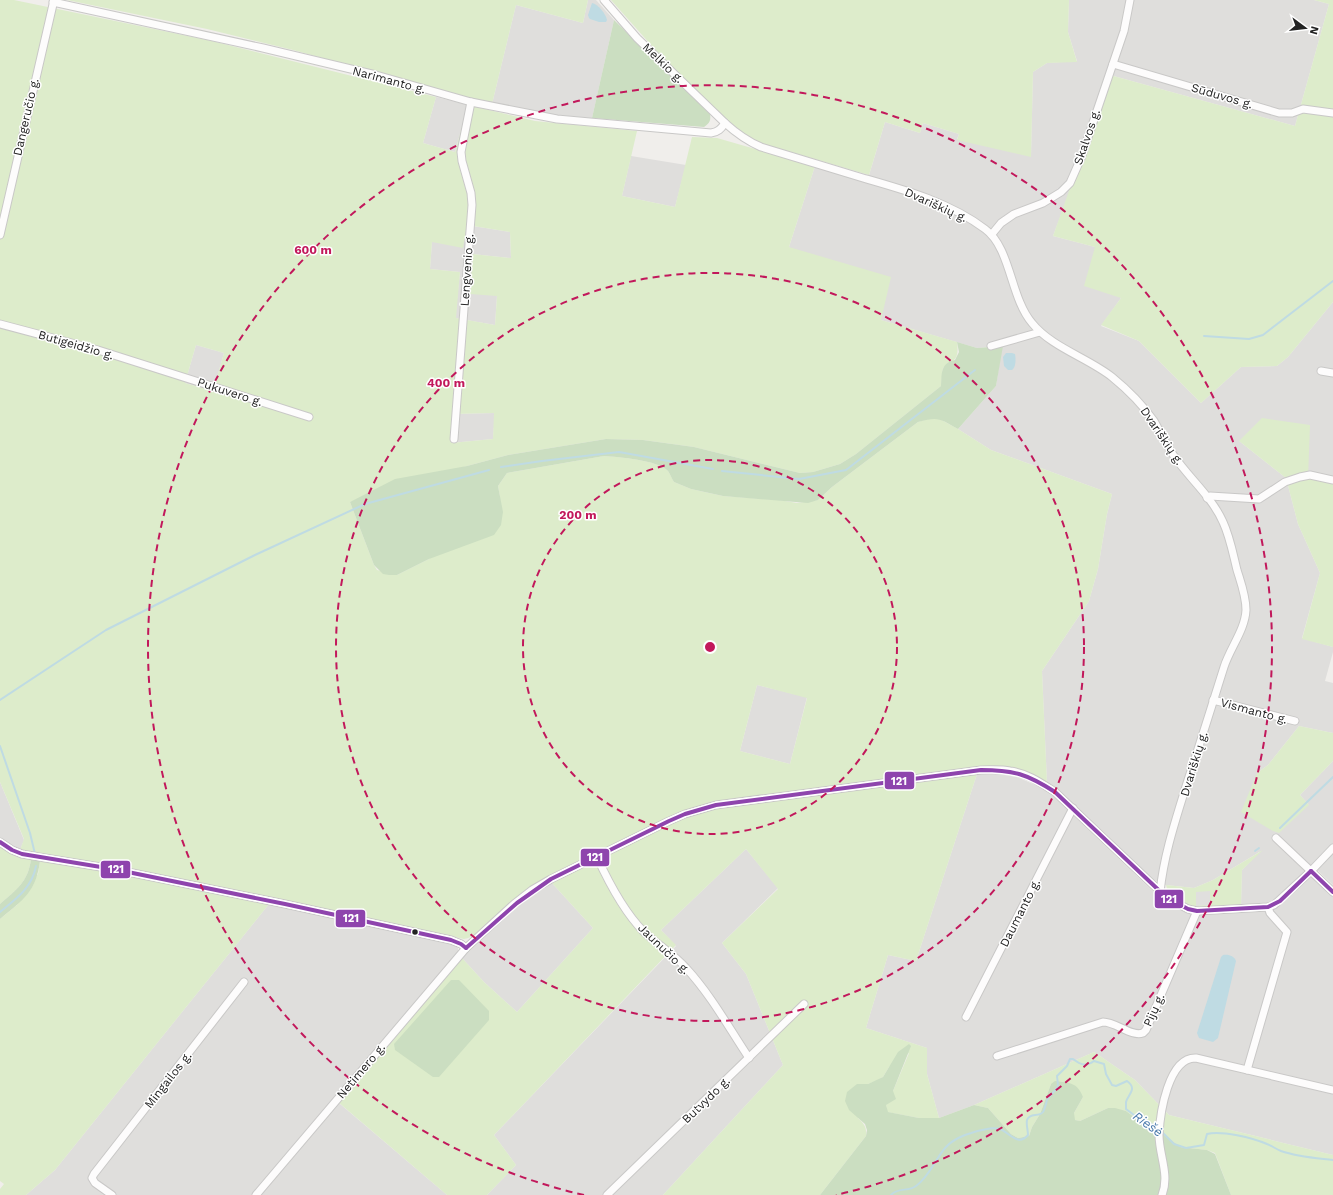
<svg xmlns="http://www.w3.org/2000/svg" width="1333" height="1195" font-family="'Work Sans',sans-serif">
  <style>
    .residential { fill: #dfdedc }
    .grass { fill: #ddeccb; fill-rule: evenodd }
    .forest { fill: #cbdec1 }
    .parking { fill: #e0dfde }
    .water { fill: #bfdbe3 }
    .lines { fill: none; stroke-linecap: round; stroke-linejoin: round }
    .stream { stroke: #bfdbe3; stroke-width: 2 }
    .street-casing { stroke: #c9c8c7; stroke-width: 9 }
    .street { stroke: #fdfcfc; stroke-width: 7 }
    .bus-1-casing { stroke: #fff; stroke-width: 7 }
    .bus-1 { stroke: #8e44ad; stroke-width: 4 }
    .ring { fill: none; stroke: #c2185b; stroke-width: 2; stroke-dasharray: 7 5 }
    .bus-dot { fill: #222; stroke: #fff; stroke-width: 1.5 }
    .labels { text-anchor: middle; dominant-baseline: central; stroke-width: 3; stroke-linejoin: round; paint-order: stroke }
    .street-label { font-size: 12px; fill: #222; stroke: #fff }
    .water-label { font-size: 13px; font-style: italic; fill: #4a7aab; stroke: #fff }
    .centre { fill: #c2185b; stroke: #fff; stroke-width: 2 }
    .ring-label { font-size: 12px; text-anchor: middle; font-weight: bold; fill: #c2185b; stroke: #fff; stroke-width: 3; stroke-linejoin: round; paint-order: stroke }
    .line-badge { stroke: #fff; stroke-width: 1.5 }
    .badge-label { font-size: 11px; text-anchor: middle; font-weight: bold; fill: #fff }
  </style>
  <rect width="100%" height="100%" fill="#f0eeeb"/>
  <g class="residential">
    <polygon points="588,0 596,0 614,20 592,118 545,114 492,104 516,5 583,23"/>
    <polygon points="1069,0 1314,0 1329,4 1295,126 1110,75 1090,138 1053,236 1095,247 1121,298 1101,326 1139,341 1201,403 1241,367 1277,366 1288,357 1333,302 1333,484 1308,478 1239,441 1286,478 1298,524 1320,573 1302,638 1333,647 1333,652 1325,681 1333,683 1333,733 1299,726 1268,765 1257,773 1309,805 1300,795 1333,761 1333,885 1312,865 1274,902 1268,904 1241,905 1242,870 1261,851 1213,880 1194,888 1166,885 1149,878 1106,834 1061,794 1047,783 1042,671 1089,601 1098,569 1107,514 1112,494 991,450 958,429 996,386 1002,346 977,348 881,320 789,247 815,166 867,182 885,122 920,133 923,123 959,134 957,139 1031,156 1033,72 1047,63 1077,61 1068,32"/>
    <polygon points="436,97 468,105 455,152 423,143"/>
    <polygon points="631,156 686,165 675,207 622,196"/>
    <polygon points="467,225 510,232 511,258 472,254 497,296 495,325 455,318 460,272 430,269 432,242"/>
    <polygon points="196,345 224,353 213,391 185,383"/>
    <polygon points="495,413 493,439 451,443 453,414"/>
    <polygon points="757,685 807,697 790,764 740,751"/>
    <polygon points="992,773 1017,777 1040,787 1053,796 1161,899 1192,914 1200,915 1275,908 1311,876 1333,896 1333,1155 1169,1115 1135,1080 1094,1052 974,1105 939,1118 927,1074 927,1048 866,1028 888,955 916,961 977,774"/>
    <polygon points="0,782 24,840 20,850 0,839"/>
    <polygon points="746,849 778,888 722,943 746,974 783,1065 663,1195 487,1195 516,1165 494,1135 676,946 661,930"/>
    <polygon points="551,882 593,928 517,1012 484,982 462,958 472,945 527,896"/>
    <polygon points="269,904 453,944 458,948 458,954 333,1098 447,1195 26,1195 55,1170"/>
  </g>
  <g class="grass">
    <path d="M0,0H14L212,41L436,97L423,143L455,152L468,105L535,121L637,131L622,196L675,207L692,137L717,138L815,166L789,247L891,277L881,320L957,342C959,358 956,360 943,368L941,386L856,454L840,464L813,472L800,473L694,447L643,440L606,439L508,455L467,466L350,502L374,565L377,570L397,575L429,559L500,497L498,486L507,473L604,456C618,457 658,460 668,471C670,474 672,478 674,482L691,489L723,496L779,500L797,503L818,500L832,487L918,422L928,419L938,418L958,429L991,450L1112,494L1107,514L1098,569L1089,601L1042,671L1047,783L1015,769L878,781L734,799L715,802L676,814L534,885C527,890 520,895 513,900C498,913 484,935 464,939L123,868L35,854L20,850L24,839L0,782ZM467,225L510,232L511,258L472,254L470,294L497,296L495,325L456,318L460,272L430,269L432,242L463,248ZM196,345L224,353L213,391L185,383ZM494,413L493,439L451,443L453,414ZM757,685L807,698L790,764L740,751Z"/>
    <polygon points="67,0 588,0 583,23 516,5 492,104 293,50 207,29"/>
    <polygon points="611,0 1069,0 1068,32 1077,62 1047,63 1033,72 1031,157 957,140 959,134 923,123 920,133 885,122 869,175 757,142 741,133 659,54"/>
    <polygon points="1314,0 1333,0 1333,302 1288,357 1277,366 1241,367 1201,403 1139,341 1101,325 1121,298 1084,286 1095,247 1053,236 1110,75 1295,126 1329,4"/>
    <polygon points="1262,418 1310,425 1308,478 1333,484 1333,647 1302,639 1320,573 1298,524 1286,478 1239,441"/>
    <polygon points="1299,726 1333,733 1333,761 1300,795 1309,805 1279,833 1273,831 1241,812 1257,773 1268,765"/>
    <path d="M977,774L916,961L888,955L866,1028L927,1048V1074L939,1118H919L887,1112L886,1105L893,1091L909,1053L889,1067L883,1077L876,1081L868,1084H857L858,1118C864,1124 867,1127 866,1136L820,1195H663L783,1065L746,974L722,943L778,889L746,849L661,930L676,945L494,1135L516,1165L487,1195H447L338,1102L462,958L484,982L517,1012L593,928L551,882L671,824L698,812L717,808L915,783Z"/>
    <path d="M0,846L31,859C28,882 17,889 0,904Z"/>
    <path d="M1263,850L1242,870L1241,905C1218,906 1173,915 1166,885L1194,888L1213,880Z"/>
    <polygon points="40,861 129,875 269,904 55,1170 26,1195 0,1195 0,1189 4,1184 0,1181 0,919 17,905 38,874"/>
    <polygon points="1094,1052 1135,1080 1169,1115 1333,1155 1333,1195 1231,1195 1215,1153 1207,1150 1180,1147 1150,1123 1138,1120 1126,1111 1108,1108 1080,1121 1074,1120 1074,1113 1083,1097 1051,1084 1040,1114 1032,1127 1029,1136 1018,1138 1011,1134 988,1108 974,1105"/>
  </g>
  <g class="forest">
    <path d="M614,20L710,113C711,120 710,123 704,127L592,118Z"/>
    <path d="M957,342L977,348L1003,346L996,386L958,429C940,419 939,416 918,422L832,487L818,500L808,503L723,496L691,489L674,482C672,479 670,474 668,471C658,460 618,457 604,456L507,473L498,486L503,512L501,525L494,535L429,559L397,575H389L383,574L374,565L350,502L395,479L467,466L508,455L606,439L643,440L694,447L800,473L813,472L840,464L856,454L941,386C942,374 940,363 955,360L959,352Z"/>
    <path d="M31,859L40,861C36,892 23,900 0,919V904C17,889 28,882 31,859Z"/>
    <polygon points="451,980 459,980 489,1011 489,1020 439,1077 433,1077 395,1050 394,1044"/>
    <path d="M909,1044L911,1046L893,1091L896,1099L886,1105L888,1112L919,1118H939L974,1105L988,1108L1011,1134L1018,1138L1029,1136L1032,1127L1040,1114L1051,1084L1055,1081C1070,1083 1077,1082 1083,1097L1074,1113L1075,1120L1080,1121L1108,1108H1115L1126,1111L1138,1120L1150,1123L1180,1147L1207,1150L1215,1154L1231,1195H820L866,1136L867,1130L865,1124L849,1110L845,1101L847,1092L857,1084H868L883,1077L898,1052Z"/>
  </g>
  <polygon class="parking" points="1210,891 1210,905 1196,906 1196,892"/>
  <g class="water">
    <path d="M592,3C598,4 606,14 607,20L606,22H599L590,19L589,18L588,15Z"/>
    <path d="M1012,353L1015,354C1016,359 1016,367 1012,370H1008L1004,366L1003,357L1006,353Z"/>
    <path d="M1223,955C1229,954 1234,956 1236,961L1218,1038L1213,1042L1199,1038L1197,1033L1221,957Z"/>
  </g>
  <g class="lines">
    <g class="stream">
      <polyline points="1204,336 1249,339 1263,335 1333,281"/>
      <polyline points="501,467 542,461 619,452 713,469"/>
      <polyline points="722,471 799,479 846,470 975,370"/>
      <polyline points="0,700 106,630 255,555 365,504 489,470"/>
      <polyline points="0,746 30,833 35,854"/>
      <polyline points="1280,828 1333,777"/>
      <polyline points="1255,851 1259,848"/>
      <path d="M0,912C16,899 32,888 36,866"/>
      <path d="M1161,1131L1174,1144L1186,1148L1204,1145L1207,1134C1221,1130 1253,1138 1267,1144C1272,1146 1276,1149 1281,1151C1298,1157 1316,1158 1333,1160"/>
      <path d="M891,1195C898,1187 908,1192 916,1186C930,1176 935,1159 946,1147C955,1137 974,1131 987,1129C991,1128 996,1128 1000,1129C1010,1133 1018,1147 1028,1135C1028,1130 1026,1125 1027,1120C1029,1113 1039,1117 1043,1112C1045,1109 1046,1103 1047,1100C1051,1094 1056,1091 1058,1085L1057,1076L1067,1066L1070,1059H1073C1081,1065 1086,1067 1094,1061L1104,1064L1106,1074L1112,1085L1116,1086L1127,1081C1138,1089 1128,1094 1126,1102C1126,1103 1126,1107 1126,1109L1134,1115L1145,1119L1158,1129"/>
    </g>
    <defs>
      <g id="street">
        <path d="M604,0L637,38L725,123C736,133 747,141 761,147C795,157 829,168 863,178C905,190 949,202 985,229C1011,248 1010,297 1032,323C1051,347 1088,358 1112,377C1128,390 1142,404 1154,421C1161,433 1166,445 1174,456C1189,478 1212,497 1223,522C1230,537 1233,554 1237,570C1241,583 1246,596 1246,610C1245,630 1230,648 1224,667C1212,705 1200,744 1187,783C1176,819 1164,854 1160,892"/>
        <path d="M53,2L263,48L376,75L471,102L557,119L711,133C718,132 721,129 725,123"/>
        <polyline points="1113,64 1279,113 1292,113 1303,109 1333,113"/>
        <polyline points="992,234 1001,223 1014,214 1043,203 1061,192 1070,183 1081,158 1124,31 1130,0"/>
        <polyline points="0,235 54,0"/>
        <polyline points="0,324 98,350 309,417"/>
        <polyline points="991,346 1040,332"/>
        <polyline points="1321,371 1333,373"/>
        <polyline points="454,439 472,205 471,193 462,161 461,152 471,102"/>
        <polyline points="1207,498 1210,496 1259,499 1285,482 1300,477 1310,475 1333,480"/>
        <polyline points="1213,700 1295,721"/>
        <polyline points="1276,838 1333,892"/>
        <polyline points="0,842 12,850 22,854 45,858 113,869 285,904 451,940 461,944 466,948"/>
        <path d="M597,857C608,881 626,914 644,932C658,945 674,954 686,968C711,995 729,1028 749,1058"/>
        <polyline points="966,1017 1073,808"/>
        <path d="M997,1056L1103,1022C1116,1022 1131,1037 1143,1033L1146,1030L1197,911"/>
        <polyline points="1247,1070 1287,932 1270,913 1268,907"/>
        <polyline points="112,1195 95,1183 92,1178 94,1174 244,982"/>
        <path d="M256,1195L466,948L514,904L532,890L551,879L669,821L685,814L716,805L981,770C991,770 1000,769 1010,771C1027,773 1041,783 1055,792L1167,898L1188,909L1197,911L1268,907L1274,905L1311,871L1333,848"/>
        <polyline points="607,1195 804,1004"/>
        <path d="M1162,1195C1170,1175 1159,1155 1159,1135C1160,1114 1168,1057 1196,1058L1333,1090"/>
      </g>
    </defs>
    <use href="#street" class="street-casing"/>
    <use href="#street" class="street"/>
    <defs>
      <g id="bus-1">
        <polyline points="0,842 12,850 22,854 113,869 285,904 451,940 461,944 466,948"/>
        <polyline points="1311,871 1333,892"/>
        <path d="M466,948L517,903L551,879L669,821L685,814L716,805L981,770C1014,770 1027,774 1055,792L1167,898L1188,909L1197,911L1268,907L1280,901L1311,871"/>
      </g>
    </defs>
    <use href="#bus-1" class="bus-1-casing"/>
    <use href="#bus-1" class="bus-1"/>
  </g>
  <g class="ring">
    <circle cx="710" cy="647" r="187"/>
    <circle cx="710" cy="647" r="374"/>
    <path d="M584 1195A562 562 0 1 1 836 1195"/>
  </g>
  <circle class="bus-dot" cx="415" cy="932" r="3.5"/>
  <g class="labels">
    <g class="street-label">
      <text transform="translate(663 63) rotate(44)">Melkio g.</text>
      <text transform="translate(389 80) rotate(15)">Narimanto g.</text>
      <text transform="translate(1222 96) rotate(16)">Sūduvos g.</text>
      <text transform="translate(26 117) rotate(-77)">Dangeručio g.</text>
      <text transform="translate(1087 137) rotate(-71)">Skalvos g.</text>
      <text transform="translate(936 205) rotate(24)">Dvariškių g.</text>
      <text transform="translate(467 270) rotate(-86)">Lengvenio g.</text>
      <text transform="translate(76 345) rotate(16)">Butigeidžio g.</text>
      <text transform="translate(230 392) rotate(18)">Pukuvero g.</text>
      <text transform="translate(1162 436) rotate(56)">Dvariškių g.</text>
      <text transform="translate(1254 711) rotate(15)">Vismanto g.</text>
      <text transform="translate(1194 764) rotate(-73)">Dvariškių g.</text>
      <text transform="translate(1020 913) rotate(-63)">Daumanto g.</text>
      <text transform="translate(664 949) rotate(44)">Jaunučio g.</text>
      <text transform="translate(1154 1010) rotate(-66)">Pijų g.</text>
      <text transform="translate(361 1071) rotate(-50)">Netimero g.</text>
      <text transform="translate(168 1080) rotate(-52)">Mingailos g.</text>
      <text transform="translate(706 1100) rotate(-44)">Butvydo g.</text>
    </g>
    <g class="water-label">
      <text transform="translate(1148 1124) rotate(36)">Riešė</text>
    </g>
  </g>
  <circle cx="710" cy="647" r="6" class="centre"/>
  <g class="ring-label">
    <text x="313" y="254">600 m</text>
    <text x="446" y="387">400 m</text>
    <text x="578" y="519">200 m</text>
  </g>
  <g class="line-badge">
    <rect x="884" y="771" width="31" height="19" rx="4" fill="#8e44ad"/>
    <rect x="580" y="848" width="30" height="19" rx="4" fill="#8e44ad"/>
    <rect x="100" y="860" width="31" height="19" rx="4" fill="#8e44ad"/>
    <rect x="1154" y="889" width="30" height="20" rx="4" fill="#8e44ad"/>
    <rect x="335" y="909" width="31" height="19" rx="4" fill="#8e44ad"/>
  </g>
  <g class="badge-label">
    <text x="899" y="785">121</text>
    <text x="595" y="861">121</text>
    <text x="116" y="873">121</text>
    <text x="1169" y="903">121</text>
    <text x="351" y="922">121</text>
  </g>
  <g transform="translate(1305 28) rotate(105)" stroke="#ffffff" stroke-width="3" paint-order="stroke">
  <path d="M0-3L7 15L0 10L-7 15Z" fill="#222222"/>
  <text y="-6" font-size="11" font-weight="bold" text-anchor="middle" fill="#222222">N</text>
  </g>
</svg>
